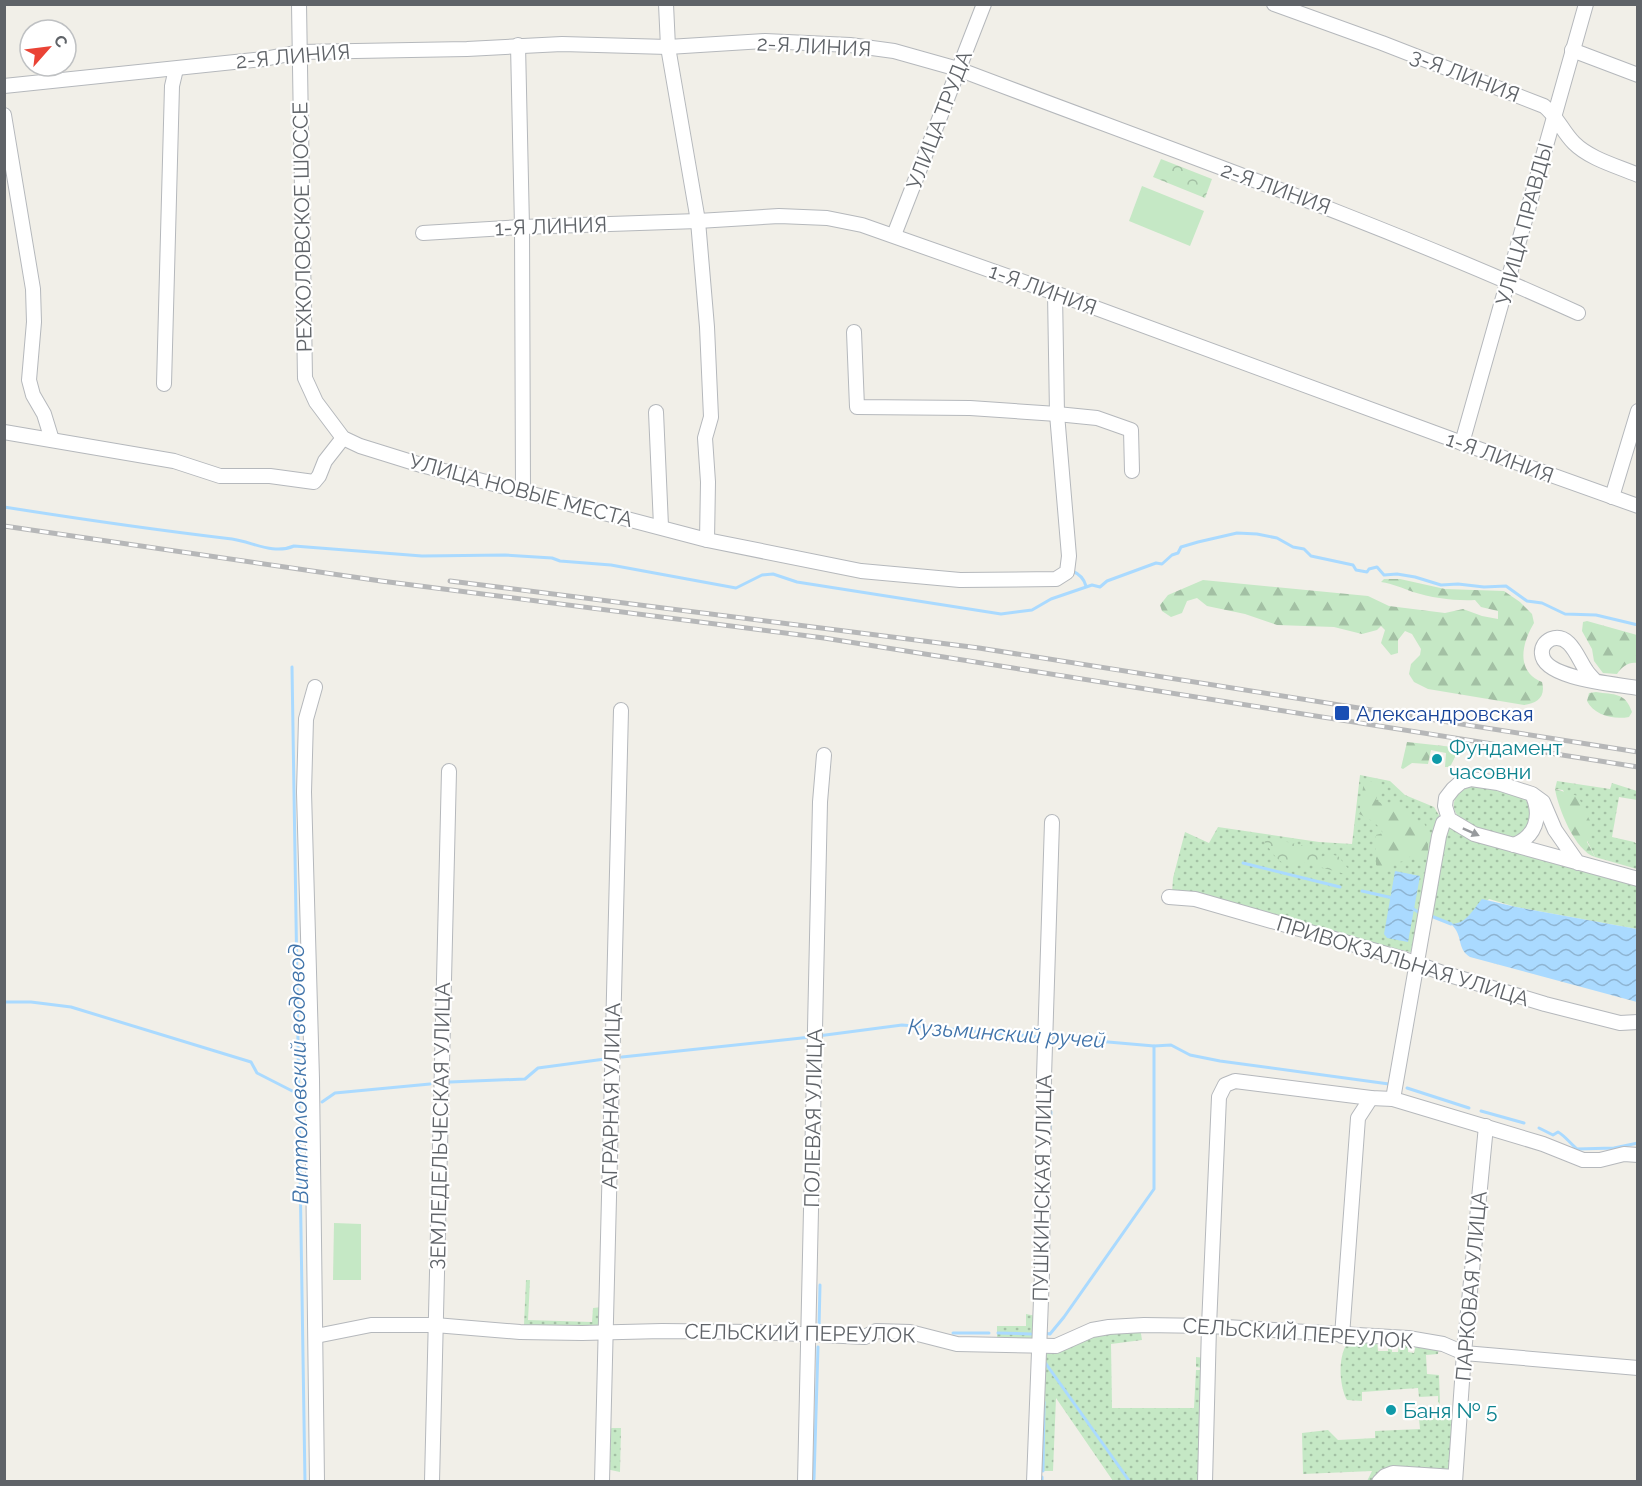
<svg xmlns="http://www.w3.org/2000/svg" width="1642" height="1486" font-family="Raleway,sans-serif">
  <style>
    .grass { fill: url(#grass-dots) }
    .forest { fill: url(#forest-firs) }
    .park { fill: url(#park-crowns) }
    .garden { fill: #c5e8c5 }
    .water { fill: url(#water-waves) }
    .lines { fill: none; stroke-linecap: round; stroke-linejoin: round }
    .stream { stroke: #aadaff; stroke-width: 3 }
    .minor-casing { stroke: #b5b8bc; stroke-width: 16 }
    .minor { stroke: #fff; stroke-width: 14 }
    .rail-casing { stroke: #b6b7b8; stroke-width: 5 }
    .rail { stroke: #fff; stroke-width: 3; stroke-dasharray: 9; stroke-linecap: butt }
    .oneway { fill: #979a9d }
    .transit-dot { fill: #1a4fb4; stroke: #fff; stroke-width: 2 }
    .culture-dot { fill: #0f9aa8; stroke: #fff; stroke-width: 2 }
    .labels { text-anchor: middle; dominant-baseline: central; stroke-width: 4.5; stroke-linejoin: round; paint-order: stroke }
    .street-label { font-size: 21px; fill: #5f6368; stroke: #fff }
    .transit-label { font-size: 21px; fill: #164399; stroke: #fff; text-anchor: start }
    .culture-label { font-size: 21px; fill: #0d838f; stroke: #fff; text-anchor: start }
    .water-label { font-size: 22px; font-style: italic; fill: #4174aa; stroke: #fff }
  </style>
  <defs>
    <pattern id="grass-dots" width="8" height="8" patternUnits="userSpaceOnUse" patternTransform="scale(1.5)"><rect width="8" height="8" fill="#c5e8c5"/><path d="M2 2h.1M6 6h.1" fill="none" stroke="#a3c0a4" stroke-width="1.8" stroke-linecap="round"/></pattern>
    <pattern id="forest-firs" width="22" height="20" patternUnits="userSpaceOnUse" patternTransform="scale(1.5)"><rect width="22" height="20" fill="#c5e8c5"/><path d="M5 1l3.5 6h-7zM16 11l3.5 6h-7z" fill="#a3c0a4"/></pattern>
    <pattern id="park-crowns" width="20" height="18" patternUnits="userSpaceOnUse" patternTransform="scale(1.5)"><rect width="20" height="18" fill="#c5e8c5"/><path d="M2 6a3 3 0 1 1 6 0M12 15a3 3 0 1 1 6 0" fill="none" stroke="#a3c0a4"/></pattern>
    <pattern id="water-waves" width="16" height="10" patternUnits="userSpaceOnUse" patternTransform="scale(1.5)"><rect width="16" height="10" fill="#aadaff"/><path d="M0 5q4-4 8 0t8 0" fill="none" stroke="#8eb4d2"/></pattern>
  </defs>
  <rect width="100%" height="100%" fill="#f1efe8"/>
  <g class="grass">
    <polygon points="1360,775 1390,781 1405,795 1434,807 1440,817 1435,824 1414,953 1172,894 1173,878 1185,832 1209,843 1218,827 1319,842 1352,844"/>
    <polygon points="1557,781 1610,789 1612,783 1637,791 1637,800 1619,797 1612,837 1634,842 1637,844 1637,869 1595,857 1563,790 1555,789"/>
    <path d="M1472,785C1484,787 1518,790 1525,799C1532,808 1530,827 1522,834C1517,838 1510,837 1504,836C1488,834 1446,822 1455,799C1458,790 1464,787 1472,785Z"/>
    <path d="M1448,826L1637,884V929L1516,907L1489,899C1480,907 1466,924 1454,924C1446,924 1438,918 1431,916L1443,833Z"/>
    <polygon points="526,1280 530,1280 528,1320 592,1322 593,1308 602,1307 603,1327 529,1330 524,1325"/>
    <polygon points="1026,1314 1036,1316 1035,1340 997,1338 997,1326 1026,1326"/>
    <polygon points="1132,1328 1140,1328 1142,1340 1111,1344 1112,1408 1194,1408 1196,1370 1204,1370 1203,1368 1196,1367 1196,1357 1205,1358 1202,1481 1113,1481 1056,1398 1053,1471 1040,1471 1038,1468 1042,1354 1100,1332"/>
    <path d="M1350,1340L1377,1341L1378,1351H1388V1346L1392,1347V1352H1398L1399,1345L1408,1344V1352L1414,1353L1416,1345L1439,1347L1438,1354L1426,1355L1427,1374L1439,1375L1440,1404L1438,1402V1396L1419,1397L1418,1388L1362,1392V1401L1347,1400C1339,1385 1337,1353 1350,1340Z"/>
    <polygon points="1452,1409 1455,1412 1452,1470 1375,1482 1367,1481 1372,1471 1303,1474 1302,1433 1328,1430 1338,1440 1375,1438 1375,1431 1420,1429 1419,1419 1439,1418 1439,1412"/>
    <polygon points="612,1428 621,1428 620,1472 606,1469 607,1430"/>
  </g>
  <g class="forest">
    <path d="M1384,579H1400L1445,589L1504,591L1520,602L1532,614L1534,623C1522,643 1515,671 1542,682C1546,697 1537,703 1524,705L1428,689L1414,682L1409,674L1411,664L1420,655L1421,649L1412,634L1405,631L1398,640V653L1391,655L1381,643L1385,630L1381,626L1377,630L1362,634L1334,627L1277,625L1245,614L1207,606L1197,598L1187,601L1182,613L1171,617L1162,611L1160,605L1168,595L1203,580L1368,596L1389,606L1445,613L1463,609L1482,616L1498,619V611L1481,607L1475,600C1455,601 1432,598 1413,592C1402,588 1393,584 1381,582Z"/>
    <path d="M1587,621L1637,635V663C1628,662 1623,666 1617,674L1603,673L1594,661L1592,649L1582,631L1583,622Z"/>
    <path d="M1596,692C1615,695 1625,692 1632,712L1629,717C1613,720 1594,715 1587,701L1589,693Z"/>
    <polygon points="1407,742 1453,747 1458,751 1450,767 1445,767 1446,753 1431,750 1428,764 1412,763 1403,769 1401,768"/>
    <path d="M1364,781L1375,782L1380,788L1376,800L1384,805L1396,803C1406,810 1411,823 1424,823L1428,831V852L1420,859L1411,856L1404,861L1395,863L1386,873L1376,865V835L1383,833C1378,823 1369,819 1359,814Z"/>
    <path d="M1555,789L1578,796L1591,823L1592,833L1587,842L1595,857C1575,851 1558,808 1555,789Z"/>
  </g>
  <g class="park">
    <polygon points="1161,159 1212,179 1205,198 1153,177"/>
    <path d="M1279,840L1312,848L1322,857L1329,854L1338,856L1350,871L1345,874L1302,862C1282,871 1275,856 1264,841Z"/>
  </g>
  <g class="garden">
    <polygon points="1142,186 1204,211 1190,246 1129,221"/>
    <polygon points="334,1223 361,1224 361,1280 333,1280"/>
  </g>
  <g class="water">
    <polygon points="1395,871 1420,876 1408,942 1387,938 1384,934"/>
    <path d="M1482,899L1516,907L1637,929V1002L1470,957C1456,948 1464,936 1451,924C1467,924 1473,909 1482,899Z"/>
  </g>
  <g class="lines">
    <g class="stream">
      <path d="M4,507C80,519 156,530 232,539C253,542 273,555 294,546L422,556L505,555L552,558L560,561L611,565L736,588L762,575L773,574L797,582L1001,614L1032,610L1051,599L1092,585L1100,587L1107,581L1156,563L1162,564L1172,555L1178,553L1181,547L1198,542L1237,533L1257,534L1277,538L1293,547L1304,549L1311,556L1353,565L1356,570L1367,572L1369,569L1377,567L1384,575L1397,574L1415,577L1441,585L1458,584L1484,587L1506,586L1527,601L1542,603L1565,614L1596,615L1638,625"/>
      <path d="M1072,571C1080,574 1084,579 1086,586"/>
      <polyline points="292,667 305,1482"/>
      <polyline points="1243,863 1340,887"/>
      <polyline points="1362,891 1393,898"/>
      <polyline points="1412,908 1418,912"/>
      <polyline points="1431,916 1451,924"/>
      <polyline points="4,1002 31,1002 71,1007 251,1062 257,1073 304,1097"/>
      <polyline points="818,1036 902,1025 1041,1037"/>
      <polyline points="1051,1037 1154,1046 1171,1045 1190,1055 1220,1061 1389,1084"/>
      <polyline points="622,1057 811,1037"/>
      <polyline points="450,1082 525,1079 538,1068 605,1059"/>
      <polyline points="1407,1088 1469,1108"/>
      <polyline points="322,1102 335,1093 430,1084"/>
      <polyline points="1481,1111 1524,1123"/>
      <path d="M1539,1128L1553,1135L1558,1132C1564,1135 1571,1144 1577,1149L1614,1148L1638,1143"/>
      <polyline points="1050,1129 1051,1112"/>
      <polyline points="819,1328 820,1285"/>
      <polyline points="953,1333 989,1333"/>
      <polyline points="998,1333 1031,1334"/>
      <polyline points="1044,1333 1050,1334 1064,1317 1154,1189 1154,1046"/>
      <polyline points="1044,1361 1130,1482"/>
      <polyline points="1043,1471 1044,1402"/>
      <polyline points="814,1479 818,1347"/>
      <polyline points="1042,1482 1042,1477"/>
    </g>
    <defs>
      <g id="minor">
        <polyline points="299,4 305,378 316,402 343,438 360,446 421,465 707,540 861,571 960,580 1056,579 1067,572 1069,556 1057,414 1055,293"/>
        <polyline points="666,4 668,47 698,221 707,327 711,417 705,438 708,482 707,540"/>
        <path d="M1274,4L1382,43L1544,106C1557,116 1562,131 1574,143C1590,159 1617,166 1638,175"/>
        <polyline points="518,45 522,227 523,490"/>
        <polyline points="1572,50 1638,75"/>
        <path d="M4,86L264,59L300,52L467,49L562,44L668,47L765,41L850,45L894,51L958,69C1166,148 1376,221 1578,313"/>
        <polyline points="4,115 33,289 34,322 29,380 33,395 44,414 52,440"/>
        <polyline points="423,233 522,227 698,221 779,216 827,218 862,225 1055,293 1462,443 1638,506"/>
        <polyline points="894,235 984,4"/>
        <polyline points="854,332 857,407 970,408 1057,414 1097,418 1131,430 1132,471"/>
        <polyline points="164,384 172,86 176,69"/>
        <polyline points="656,412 661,526"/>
        <polyline points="4,432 174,461 220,476 270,476 314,482 319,476 325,461 343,438"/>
        <polyline points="1462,443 1586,4"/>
        <polyline points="1612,497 1638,411"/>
        <path d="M1595,681C1592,677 1588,674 1586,670C1578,659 1570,632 1551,639C1545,642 1541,647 1542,654C1544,679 1616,684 1638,688"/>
        <polyline points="315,687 306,719 304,792 312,1079 317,1482"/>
        <path d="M1514,845C1535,837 1542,817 1533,796"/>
        <polyline points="1578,863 1555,830 1543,802 1532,794 1498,783 1471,779 1461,782 1453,789 1446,798 1445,806 1449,819 1474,834 1638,879"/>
        <polyline points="1169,897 1195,899 1404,959 1443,973 1545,1004 1620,1023 1638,1022"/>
        <polyline points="1393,1099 1439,836 1443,823 1449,819"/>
        <polyline points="316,1336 371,1325 435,1325 520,1332 582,1333 662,1331 754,1332 865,1337 876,1331 910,1332 957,1344 1056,1346 1092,1330 1109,1327 1144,1325 1209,1326 1408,1338 1443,1344 1464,1353 1638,1368"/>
        <polyline points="1342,1336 1358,1118 1371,1098"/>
        <polyline points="432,1482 449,771"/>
        <polyline points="602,1482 621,710"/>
        <polyline points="805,1482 820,802 824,755"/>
        <polyline points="1034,1482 1042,1273 1044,1077 1052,822"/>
        <polyline points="1205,1482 1209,1326 1219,1097 1225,1085 1235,1081 1371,1098 1393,1099 1543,1144 1583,1160 1600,1160 1624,1154 1638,1155"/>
        <polyline points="1379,1482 1385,1476 1393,1473 1455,1477"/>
        <polyline points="1455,1482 1464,1353 1486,1126"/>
      </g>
    </defs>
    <use href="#minor" class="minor-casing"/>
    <use href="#minor" class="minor"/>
    <defs>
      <g id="rail">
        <polyline points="4,526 381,581 824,638 1638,767"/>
        <polyline points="450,581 979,648 1638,752"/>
      </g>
    </defs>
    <use href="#rail" class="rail-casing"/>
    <use href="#rail" class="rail"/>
  </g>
  <defs><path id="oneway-solid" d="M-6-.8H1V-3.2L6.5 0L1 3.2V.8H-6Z" transform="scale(1.5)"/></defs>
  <use class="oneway" href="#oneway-solid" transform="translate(1471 832) rotate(24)"/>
  <rect class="transit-dot" x="1334" y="705" width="16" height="16" rx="3"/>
  <g class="culture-dot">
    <circle cx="1437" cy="759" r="6"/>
    <circle cx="1391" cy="1410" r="6"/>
  </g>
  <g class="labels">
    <g class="street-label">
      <text transform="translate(814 46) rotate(3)">2-Я ЛИНИЯ</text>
      <text transform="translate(293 56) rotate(-5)">2-Я ЛИНИЯ</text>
      <text transform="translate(1465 75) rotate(21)">3-Я ЛИНИЯ</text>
      <text transform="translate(939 120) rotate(-69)">УЛИЦА ТРУДА</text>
      <text transform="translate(1276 188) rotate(20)">2-Я ЛИНИЯ</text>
      <text transform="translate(1524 224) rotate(-75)">УЛИЦА ПРАВДЫ</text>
      <text transform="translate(551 226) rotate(-2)">1-Я ЛИНИЯ</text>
      <text transform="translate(302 227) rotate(-91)">РЕХКОЛОВСКОЕ ШОССЕ</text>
      <text transform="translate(1043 289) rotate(20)">1-Я ЛИНИЯ</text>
      <text transform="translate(1500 457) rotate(20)">1-Я ЛИНИЯ</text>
      <text transform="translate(521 490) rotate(15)">УЛИЦА НОВЫЕ МЕСТА</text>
      <text transform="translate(1403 961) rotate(17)">ПРИВОКЗАЛЬНАЯ УЛИЦА</text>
      <text transform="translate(611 1096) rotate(-89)">АГРАРНАЯ УЛИЦА</text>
      <text transform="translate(813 1118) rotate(-89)">ПОЛЕВАЯ УЛИЦА</text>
      <text transform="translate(440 1126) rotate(-89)">ЗЕМЛЕДЕЛЬЧЕСКАЯ УЛИЦА</text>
      <text transform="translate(1042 1188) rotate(-89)">ПУШКИНСКАЯ УЛИЦА</text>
      <text transform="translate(1471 1286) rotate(-85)">ПАРКОВАЯ УЛИЦА</text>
      <text transform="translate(800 1333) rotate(1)">СЕЛЬСКИЙ ПЕРЕУЛОК</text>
      <text transform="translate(1298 1333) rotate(4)">СЕЛЬСКИЙ ПЕРЕУЛОК</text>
    </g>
    <g class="transit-label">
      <text x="1356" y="713">Александровская</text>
    </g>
    <g class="culture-label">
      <text x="1449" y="747">Фундамент<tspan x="1449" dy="24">часовни</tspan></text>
      <text x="1403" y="1410">Баня № 5</text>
    </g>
    <g class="water-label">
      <text transform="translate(1007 1033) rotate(4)">Кузьминский ручей</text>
      <text transform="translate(298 1074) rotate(-91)">Виттоловский водовод</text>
    </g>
  </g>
  <rect width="1642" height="1486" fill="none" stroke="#5f6368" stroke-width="12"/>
  <g transform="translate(48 48) rotate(62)"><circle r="28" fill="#ffffff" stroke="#bfc1c3" stroke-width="1.5"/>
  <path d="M0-4.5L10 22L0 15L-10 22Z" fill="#ea4335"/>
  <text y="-9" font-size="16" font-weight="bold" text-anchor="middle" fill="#5f6368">С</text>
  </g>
</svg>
